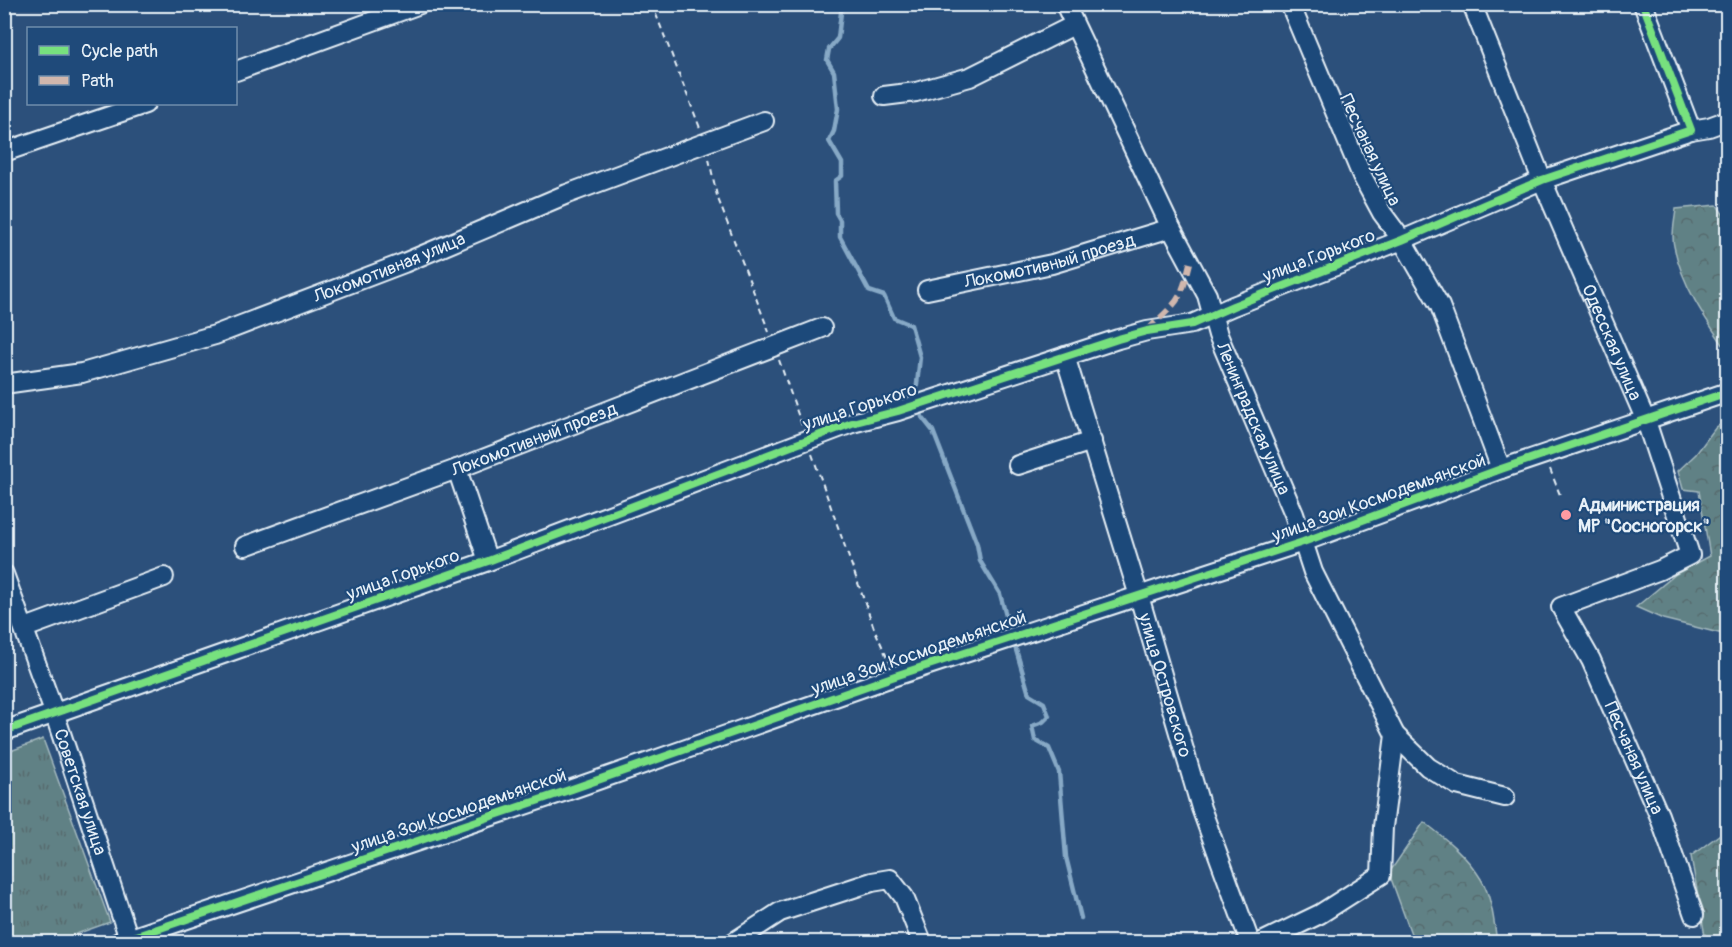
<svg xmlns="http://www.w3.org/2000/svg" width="1732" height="947" font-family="Pangolin,sans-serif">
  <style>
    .forest { fill: url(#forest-crowns); stroke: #a4b9be; stroke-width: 1.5 }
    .park { fill: url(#park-tufts); stroke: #a4b9be; stroke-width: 1.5 }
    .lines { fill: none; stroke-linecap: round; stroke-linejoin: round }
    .stream { stroke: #87a9c6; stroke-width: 4.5 }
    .minor-casing { stroke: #e8f1f8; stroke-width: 22 }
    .path { stroke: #e8f1f8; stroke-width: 2; stroke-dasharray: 6 4.5; stroke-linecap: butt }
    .minor { stroke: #1f4a7a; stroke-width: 18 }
    .quiet { stroke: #d1b7ad; stroke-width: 6; stroke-dasharray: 12 6; stroke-linecap: butt }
    .cycleway-casing { stroke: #1f4a7a; stroke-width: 11 }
    .cycleway { stroke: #77e17e; stroke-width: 8 }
    .poi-dot { fill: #ff9aa2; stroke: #1f4a7a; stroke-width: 2 }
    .labels { text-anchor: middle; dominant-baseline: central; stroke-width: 4.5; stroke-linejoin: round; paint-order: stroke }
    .street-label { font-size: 18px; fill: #e8f1f8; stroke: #1f4a7a }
    .poi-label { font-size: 18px; font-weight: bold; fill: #e8f1f8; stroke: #1f4a7a; text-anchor: start }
  </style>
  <defs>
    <pattern id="forest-crowns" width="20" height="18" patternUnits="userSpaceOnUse" patternTransform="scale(1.5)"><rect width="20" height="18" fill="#608185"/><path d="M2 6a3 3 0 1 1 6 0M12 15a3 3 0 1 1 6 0" fill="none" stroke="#566a6d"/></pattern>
    <pattern id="park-tufts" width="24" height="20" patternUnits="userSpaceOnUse" patternTransform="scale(1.5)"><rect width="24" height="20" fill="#608185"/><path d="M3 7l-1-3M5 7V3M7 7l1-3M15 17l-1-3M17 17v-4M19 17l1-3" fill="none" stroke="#566a6d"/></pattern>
  </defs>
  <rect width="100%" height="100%" fill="#2c507b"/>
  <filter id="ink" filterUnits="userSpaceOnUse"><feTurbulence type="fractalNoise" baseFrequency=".0167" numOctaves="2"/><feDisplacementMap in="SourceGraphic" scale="12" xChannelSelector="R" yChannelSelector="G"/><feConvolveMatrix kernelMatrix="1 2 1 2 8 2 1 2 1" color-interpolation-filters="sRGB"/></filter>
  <g filter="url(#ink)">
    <g class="forest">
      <path d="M1717,205L1727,220L1726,349C1704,317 1682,285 1674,246C1671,235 1675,220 1676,209Z"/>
      <polygon points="1727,421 1727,635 1663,619 1636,607 1676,574 1710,556 1699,491 1683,489 1678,471 1696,454 1716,427"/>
      <path d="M1424,822C1445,838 1467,856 1481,879C1492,897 1494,922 1497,942H1414L1389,873Z"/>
      <polygon points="1727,829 1727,942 1706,942 1691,856"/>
    </g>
    <polygon class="park" points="43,739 110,922 54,942 5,942 5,753"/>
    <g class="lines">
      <g class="stream">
        <polyline points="842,4 838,38 829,49 827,60 834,72 838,109 834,131 829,141 842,163 842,176 835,181 836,213 840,220 840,237 869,291 884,296 894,318 911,325 920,357 916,393 918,399"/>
        <polyline points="920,407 922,417 933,431 977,544 980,561 1000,594 1011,634"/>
        <polyline points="1014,643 1029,694 1044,703 1049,716 1043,722 1032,726 1035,740 1049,748 1059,772 1066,857 1081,918"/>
      </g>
      <defs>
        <g id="minor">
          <path id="s1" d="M1065,4L1171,228L1207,295L1218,335L1294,514L1313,572L1395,735L1428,767L1457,785L1505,797"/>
          <polyline points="1290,4 1362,176 1382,213 1402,240 1440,306 1501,469"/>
          <path id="s2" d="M1472,4L1542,180L1646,421L1690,555L1660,570L1561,607L1591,660L1659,815L1694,915"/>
          <polyline points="1643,4 1691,130"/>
          <polyline points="236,71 420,4"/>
          <polyline points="884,96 916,92 970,77 1074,25"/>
          <polyline points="4,152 145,104"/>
          <path id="s3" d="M927,290L1052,264L1171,228"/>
          <path id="s4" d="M1065,356L1139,596L1201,808L1250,942"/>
          <path id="s5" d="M4,384L82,373L215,335L404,263L567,194L764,121"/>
          <polyline points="1018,465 1092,441"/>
          <polyline points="457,469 488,561"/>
          <path id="s6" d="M245,546L457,469L822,328"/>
          <path id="s7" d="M4,574L55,715L130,942"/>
          <polyline points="25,628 164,577"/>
          <polyline points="4,731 488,561 852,423 898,411 1118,339 1147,331 1192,324 1233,306 1402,240 1542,180 1691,130 1709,127 1728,120"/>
          <polyline points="119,942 572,789 895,676 1303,542 1501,469 1728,392"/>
          <polyline points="734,942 780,912 872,882 890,879 904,897 922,942"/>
          <polyline points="1262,942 1320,914 1381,875 1383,827 1395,735"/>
        </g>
      </defs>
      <use href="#minor" class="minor-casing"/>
      <g class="path">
        <polyline points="652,4 700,128"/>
        <polyline points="709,159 717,196 769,332"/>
        <polyline points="779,360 802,426"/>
        <polyline points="812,454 874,628 889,662"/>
        <polyline points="1550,469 1560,495"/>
      </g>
      <use href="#minor" class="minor"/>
      <path class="quiet" d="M1147,331C1155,322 1163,316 1171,307C1183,296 1186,278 1190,263"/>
      <defs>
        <g id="cycleway">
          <polyline points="4,731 488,561 852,423 898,411 1118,339 1147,331 1192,324 1233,306 1402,240 1542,180 1691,130 1643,4"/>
          <polyline points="119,942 572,789 895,676 1303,542 1501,469 1728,392"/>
        </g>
      </defs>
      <use href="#cycleway" class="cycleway-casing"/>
      <use href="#cycleway" class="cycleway"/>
    </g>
  </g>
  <circle class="poi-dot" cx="1566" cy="515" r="6"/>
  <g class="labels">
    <g class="street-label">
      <text transform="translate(1370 150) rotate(65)">Песчаная улица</text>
      <text transform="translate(1319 256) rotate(-21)">улица Горького</text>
      <text stroke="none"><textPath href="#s3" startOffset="126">Локомотивный проезд</textPath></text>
      <text stroke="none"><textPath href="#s5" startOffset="404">Локомотивная улица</textPath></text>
      <text stroke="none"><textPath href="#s2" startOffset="366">Одесская улица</textPath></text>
      <text transform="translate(860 407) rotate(-18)">улица Горького</text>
      <text stroke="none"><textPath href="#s1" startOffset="456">Ленинградская улица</textPath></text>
      <text stroke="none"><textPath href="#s6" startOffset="308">Локомотивный проезд</textPath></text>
      <text transform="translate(1379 498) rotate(-20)">улица Зои Космодемьянской</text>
      <text transform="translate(403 575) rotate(-20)">улица Горького</text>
      <text transform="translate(919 653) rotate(-19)">улица Зои Космодемьянской</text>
      <text stroke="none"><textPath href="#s4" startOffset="344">улица Островского</textPath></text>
      <text stroke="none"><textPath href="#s2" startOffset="900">Песчаная улица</textPath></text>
      <text stroke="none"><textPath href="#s7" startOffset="231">Советская улица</textPath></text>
      <text transform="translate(459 811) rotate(-19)">улица Зои Космодемьянской</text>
    </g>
    <g class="poi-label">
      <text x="1578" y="505">Администрация<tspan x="1578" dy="21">МР "Сосногорск"</tspan></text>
    </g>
  </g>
  <rect width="1732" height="947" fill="none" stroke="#1f4a7a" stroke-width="24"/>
  <rect x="12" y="12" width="1708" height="923" fill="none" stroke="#e8f1f8" stroke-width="2" filter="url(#ink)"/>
  <rect x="27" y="27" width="210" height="78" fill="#1f4a7a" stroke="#6f8dac" stroke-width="1.5"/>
  <rect x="39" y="46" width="30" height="9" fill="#77e17e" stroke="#6f8dac" stroke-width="1.5"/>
  <text x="81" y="57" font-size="18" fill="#e8f1f8">Cycle path</text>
  <rect x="39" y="76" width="30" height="9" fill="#d1b7ad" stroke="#6f8dac" stroke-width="1.5"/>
  <text x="81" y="87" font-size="18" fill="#e8f1f8">Path</text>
</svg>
